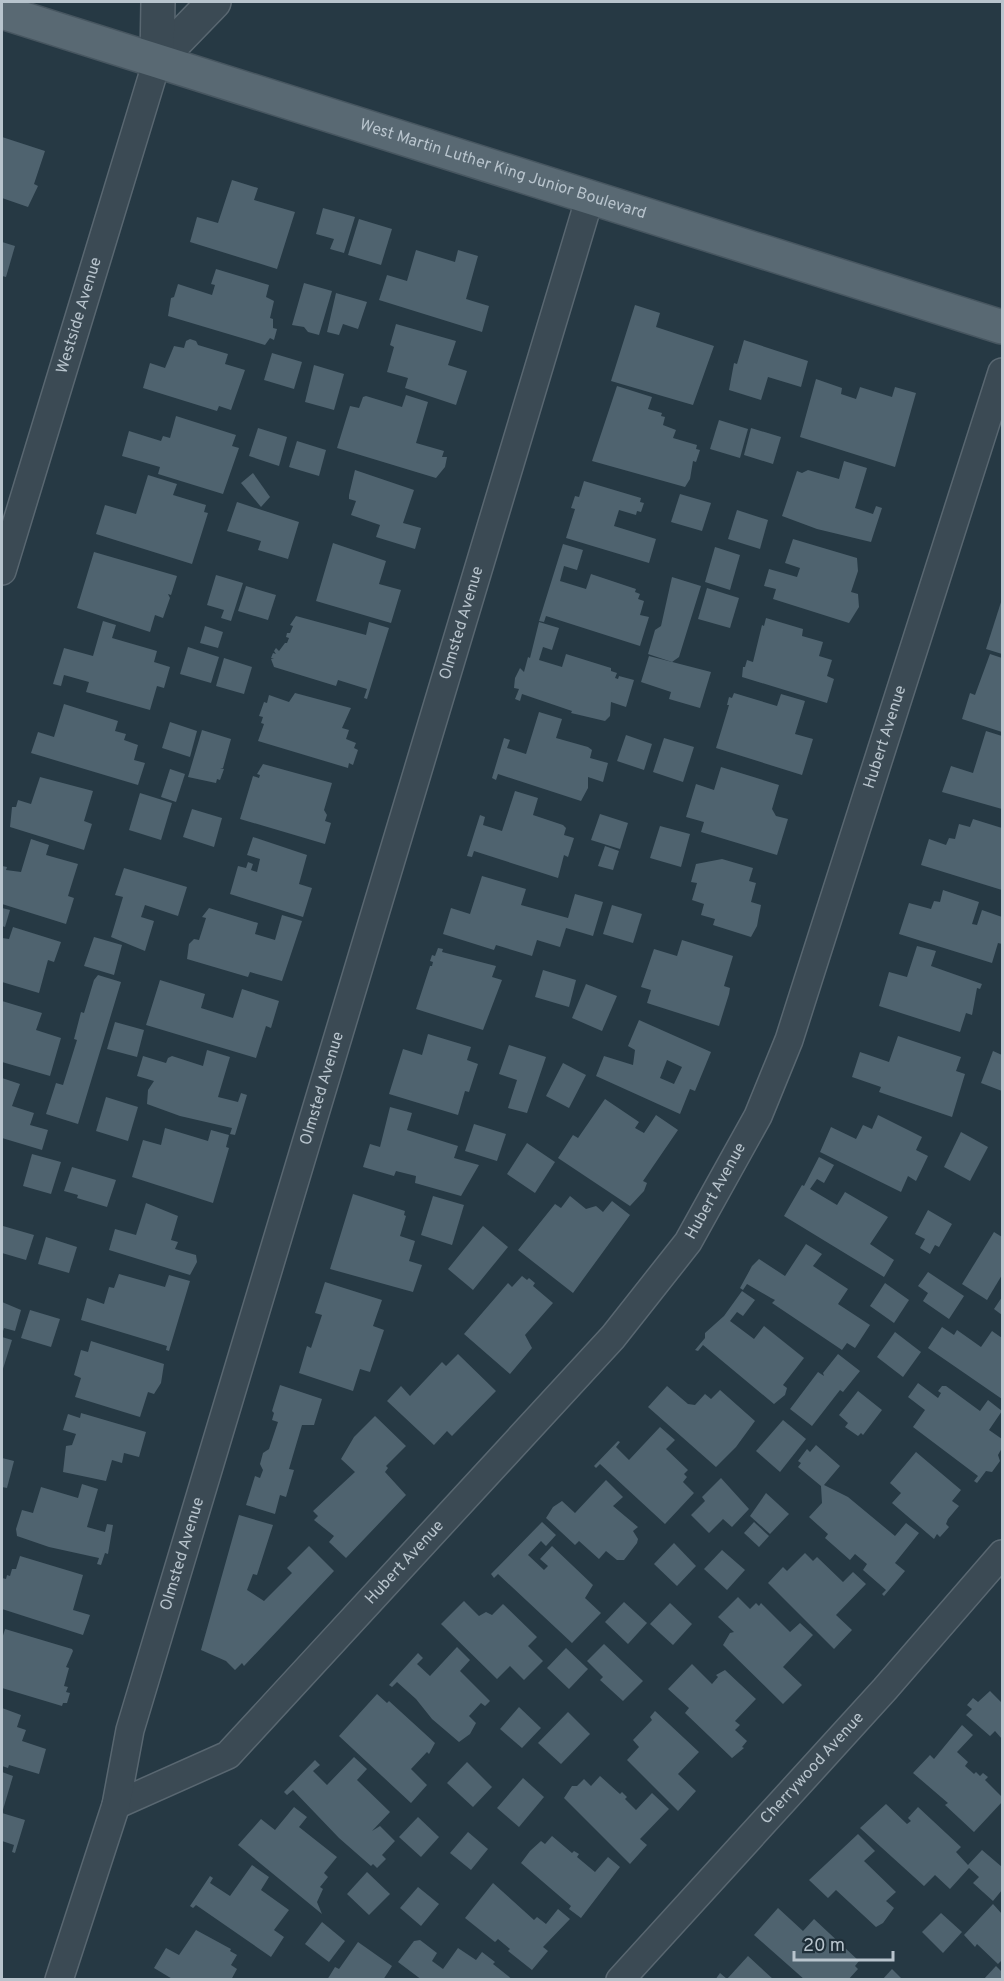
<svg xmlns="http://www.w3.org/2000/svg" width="1004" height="1981" font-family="Overpass,sans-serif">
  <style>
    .building { fill: #4f636f; fill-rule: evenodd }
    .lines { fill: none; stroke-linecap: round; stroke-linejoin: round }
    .minor-casing { stroke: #596771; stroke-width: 30 }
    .tertiary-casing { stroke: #596771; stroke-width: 36 }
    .primary-casing { stroke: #475660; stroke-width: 36 }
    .minor { stroke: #3b4a54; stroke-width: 27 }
    .tertiary { stroke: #3b4a54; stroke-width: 33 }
    .primary { stroke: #596973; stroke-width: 33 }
    .labels { text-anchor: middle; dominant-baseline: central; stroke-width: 4.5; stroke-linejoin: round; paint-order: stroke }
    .street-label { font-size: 16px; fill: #b8c4cd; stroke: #1f2f39 }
  </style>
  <rect width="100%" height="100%" fill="#263944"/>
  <g class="building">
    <polygon points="2,137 45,151 34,184 38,186 28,207 2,198"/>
    <polygon points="232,180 258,188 254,200 295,212 277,269 190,242 197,217 218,223"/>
    <polygon points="323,208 355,217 344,253 330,249 334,239 316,234"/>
    <polygon points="359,219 392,229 381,265 348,255"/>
    <polygon points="2,242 15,246 6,277 2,276"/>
    <polygon points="416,250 455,262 458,250 478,256 466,299 489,306 482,332 379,300 387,275 407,281"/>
    <polygon points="216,269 269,285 266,297 274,301 270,318 273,319 273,328 277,329 274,340 270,338 265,345 168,316 171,298 174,297 178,284 212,295 215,285 211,284"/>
    <polygon points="304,283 332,291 319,335 308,332 304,327 292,325"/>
    <polygon points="336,293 367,302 358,329 343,324 339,335 327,332"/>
    <polygon points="635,305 660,313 656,327 714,346 693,405 611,381"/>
    <polygon points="396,324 456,341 448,365 467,371 456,405 405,388 408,378 387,372 394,347 390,345"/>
    <polygon points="190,339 196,341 198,345 228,354 225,364 245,370 231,410 219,406 217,411 143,388 150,363 165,368 174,346 184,348 186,341"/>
    <polygon points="744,340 808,361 801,387 768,377 761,400 729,390 734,363 737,364"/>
    <polygon points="272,353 302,362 294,389 264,380"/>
    <polygon points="314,365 344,374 334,410 305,402"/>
    <polygon points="816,379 842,388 841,394 856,399 860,387 892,397 895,387 916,393 895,467 800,437"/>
    <polygon points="617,386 652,397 648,409 662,413 661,416 665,417 663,425 676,430 673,438 697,445 696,449 700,450 696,462 693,461 690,479 685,487 592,461"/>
    <polygon points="406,395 428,402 416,443 444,451 442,457 447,457 445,467 436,478 337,448 350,406 359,408 363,397 366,396 402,407"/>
    <polygon points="176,416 236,435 232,446 239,448 223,494 158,474 160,467 122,456 129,431 161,441 163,436 170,438"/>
    <polygon points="719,420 748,429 740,458 710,449"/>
    <polygon points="258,428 287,437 279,466 249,456"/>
    <polygon points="751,428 781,437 773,464 744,455"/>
    <polygon points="297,441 326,450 319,476 289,467"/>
    <polygon points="844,461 867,468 855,508 873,514 876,506 882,508 871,542 817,529 782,516 797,471 802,473 808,470 839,479"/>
    <polygon points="355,470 414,490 403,523 421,528 415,549 376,537 380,525 351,515 356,501 349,499 349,495"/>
    <polygon points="253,473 270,497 261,507 241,483"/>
    <polygon points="148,475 177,484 173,495 206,505 204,512 208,513 192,564 96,534 105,505 136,514"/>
    <polygon points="584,481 641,498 640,502 644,503 641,512 637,511 636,515 619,510 614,526 656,539 649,563 566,538 575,509 571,508 575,496 579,497"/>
    <polygon points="680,494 711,503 702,531 671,522"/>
    <polygon points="237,502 299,522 288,559 258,550 261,541 227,531"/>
    <polygon points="737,510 768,520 760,549 728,539"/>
    <polygon points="793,539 857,558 858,571 851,592 858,594 859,607 849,623 773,599 776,589 764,586 769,569 797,577 800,568 785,563"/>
    <polygon points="333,543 386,561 379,584 401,590 391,623 316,601"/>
    <polygon points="563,544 583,550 577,570 564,566 560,581 586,589 591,574 636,589 635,592 640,594 638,599 644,601 640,615 649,617 640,646 546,616 544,622 539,621"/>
    <polygon points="715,547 740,555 730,590 705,582"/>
    <polygon points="94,552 177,576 171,595 168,594 170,598 163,618 155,615 150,632 77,608"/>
    <polygon points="216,575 243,583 231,621 221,618 224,610 207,605"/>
    <polygon points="672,577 701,586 679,657 672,662 648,654 655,630 661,626"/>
    <polygon points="246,586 276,595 268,620 238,611"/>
    <polygon points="707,588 739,598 730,628 698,619"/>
    <polygon points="1002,599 1002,654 986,649"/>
    <polygon points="296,616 366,635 369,622 389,628 367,699 364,698 367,689 338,680 336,686 274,667 271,659 274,659 271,658 273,653 276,654 274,651 276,648 279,651 285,643 287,643 289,638 286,637 287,633 290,633 293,626 290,625"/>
    <polygon points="766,618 803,629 802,636 823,642 819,656 832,660 827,676 834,679 827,703 742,677 743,667 745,667 747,660 753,662 762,625 764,626"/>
    <polygon points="103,621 116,625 112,638 157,651 154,662 170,667 164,688 157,686 150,710 86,692 89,682 64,675 61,686 53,684 64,648 93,656"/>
    <polygon points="539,622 559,628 552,650 543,647 539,660 562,667 566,654 611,668 611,671 617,673 615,678 618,679 619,676 634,680 626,707 611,702 610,716 605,721 571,713 572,711 522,694 520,701 515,699 519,689 514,688 515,678 520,668 524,672 528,657 530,658"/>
    <polygon points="205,626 223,632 218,648 200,643"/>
    <polygon points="188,647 219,657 211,683 180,674"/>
    <polygon points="990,654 1002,658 1002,732 962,719 970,693 975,695"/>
    <polygon points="649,656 711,672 700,708 669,699 671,692 641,682"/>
    <polygon points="224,658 252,667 244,694 216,686"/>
    <polygon points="295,693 351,708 342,728 349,730 346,739 356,743 354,748 358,750 353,765 349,763 348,768 258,741 264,724 261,723 263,717 259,716 264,702 267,703 269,695 289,702"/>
    <polygon points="734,693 777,706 781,694 805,701 795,734 813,739 802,775 716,748 729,705 727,705 729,697 732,698"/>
    <polygon points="64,704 118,721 115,731 126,734 124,740 138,745 134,760 145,763 138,785 31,753 38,732 54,737"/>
    <polygon points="539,712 562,719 556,738 588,747 592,750 590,758 608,763 603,782 588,777 588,788 581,801 498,774 496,780 492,778 504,738 510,740 507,748 526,754"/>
    <polygon points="170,722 197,731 190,757 162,748"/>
    <polygon points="202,730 231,739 223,768 220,768 224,769 220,780 217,779 216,783 188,777"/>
    <polygon points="986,731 1002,736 1002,809 942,792 951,766 973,773"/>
    <polygon points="626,735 652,744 644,770 617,761"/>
    <polygon points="664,738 694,747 683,782 653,772"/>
    <polygon points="263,764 332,783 324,810 327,815 325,821 331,823 325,844 240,819 253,776 259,778 260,775 257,774"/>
    <polygon points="721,767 779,785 772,809 776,816 788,819 777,855 701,832 704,822 686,817 696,784 714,790"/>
    <polygon points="170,769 185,774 176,802 161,797"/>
    <polygon points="40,777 93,791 84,821 92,824 84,850 10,827 12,807 16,807 18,800 31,804"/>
    <polygon points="515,791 538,798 533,815 563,825 566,828 564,835 574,838 568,857 564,855 558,878 474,851 472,857 467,856 480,815 485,817 483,825 502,831"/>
    <polygon points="140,793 172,803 161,840 129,830"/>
    <polygon points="192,809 222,818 214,847 183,837"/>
    <polygon points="600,814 628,823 620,849 591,840"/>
    <polygon points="973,819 1002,828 1002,890 921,865 929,839 946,845 949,838 955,839 959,824 970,827"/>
    <polygon points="660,826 690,834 681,867 650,858"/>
    <polygon points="253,837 307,855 299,884 312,888 303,917 230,894 238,866 246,868 248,862 253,864 251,870 257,872 260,859 247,855"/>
    <polygon points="31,839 49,845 46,855 78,864 68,896 74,898 66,924 2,904 2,866 7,867 6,870 21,872"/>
    <polygon points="605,846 619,851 613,870 598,866"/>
    <polygon points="722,859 753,868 749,881 756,883 751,902 761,905 757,926 751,937 713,925 715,919 701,915 704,904 692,900 697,883 691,882 696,864"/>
    <polygon points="124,868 187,887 178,916 145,905 141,917 154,921 145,951 111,937 123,897 115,895"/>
    <polygon points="482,876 526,889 521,905 568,918 575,894 603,902 593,936 566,928 560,947 537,940 532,956 496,945 494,950 443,934 451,908 470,914"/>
    <polygon points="943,890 979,902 972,924 977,925 982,910 1002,917 1002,944 998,943 992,963 899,934 909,903 931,909 934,901 940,902"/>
    <polygon points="612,905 642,914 633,943 603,934"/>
    <polygon points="2,908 10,910 5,927 2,926"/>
    <polygon points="209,908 258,923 255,934 275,940 282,915 302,921 282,981 250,972 248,977 187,959 189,944 194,939 199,940 206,918 202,917"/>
    <polygon points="13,927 61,942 54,962 48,960 39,993 2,982 2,938 9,939"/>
    <polygon points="94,937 122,945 114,975 84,966"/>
    <polygon points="682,940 733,956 724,986 730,988 729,994 719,1026 647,1003 651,990 641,987 654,949 677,956"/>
    <polygon points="917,946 936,951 931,966 982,984 980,989 977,988 972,1015 966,1013 960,1032 879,1006 889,972 907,977"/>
    <polygon points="438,948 443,949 442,952 496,966 492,977 502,980 483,1030 416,1009 430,966 432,966 433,962 430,961 432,955 435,956"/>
    <polygon points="543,970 576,980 569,1007 535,997"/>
    <polygon points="98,975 121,982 78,1124 46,1114 56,1083 63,1085 77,1040 74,1039 81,1012 84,1013 94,980"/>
    <polygon points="160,980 205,994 201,1008 233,1018 242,989 279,1001 271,1028 266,1026 256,1058 146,1025"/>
    <polygon points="586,984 617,996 602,1031 572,1018"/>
    <polygon points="2,1001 42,1013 36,1030 61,1038 50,1076 2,1062"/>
    <path d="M639,1020L711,1052L695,1091L690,1089L680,1114L596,1076L604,1056L633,1065L635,1050L628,1046ZM667,1060L682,1067L674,1084L660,1078Z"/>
    <polygon points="115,1022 144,1030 137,1057 107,1049"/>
    <polygon points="428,1034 471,1047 467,1060 478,1064 469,1092 465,1091 458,1115 389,1094 403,1049 422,1055"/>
    <polygon points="898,1036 961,1057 956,1071 965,1074 952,1117 879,1092 881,1087 852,1077 860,1052 889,1062"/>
    <polygon points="509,1045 546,1057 527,1113 508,1108 517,1080 499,1074"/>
    <polygon points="207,1050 230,1057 218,1097 238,1102 241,1093 247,1095 235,1135 230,1134 232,1128 180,1116 147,1104 148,1090 154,1081 137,1076 143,1056 166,1063 168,1058 172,1056 203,1066"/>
    <polygon points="993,1051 1002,1055 1002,1091 981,1083"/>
    <polygon points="563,1063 586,1075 569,1108 546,1096"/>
    <polygon points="2,1078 20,1084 12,1106 34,1113 30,1125 48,1130 42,1150 2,1138"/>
    <polygon points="106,1097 138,1107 128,1141 96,1131"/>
    <polygon points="605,1099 639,1122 635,1128 644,1133 656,1115 678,1130 643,1181 647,1183 644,1191 630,1206 558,1158 573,1135 578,1138"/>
    <polygon points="390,1107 412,1113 407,1130 458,1146 454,1158 479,1165 461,1196 415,1183 416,1176 396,1171 394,1176 363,1167 370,1144 380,1147"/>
    <polygon points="878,1115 922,1137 916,1150 928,1156 916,1181 908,1176 901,1192 820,1152 831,1127 856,1139 863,1125 872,1129"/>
    <polygon points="474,1124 506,1134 497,1161 465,1151"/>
    <polygon points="165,1128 208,1141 211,1130 229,1135 226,1147 229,1148 213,1203 132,1177 143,1140 161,1145"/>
    <polygon points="961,1132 988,1147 970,1181 944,1167"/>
    <polygon points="527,1143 555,1162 535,1193 507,1174"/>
    <polygon points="32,1154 61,1162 51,1194 23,1186"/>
    <polygon points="819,1157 834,1165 824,1183 817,1179 810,1189 837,1205 845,1192 888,1217 870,1244 894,1260 884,1277 784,1216 802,1185 804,1186"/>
    <polygon points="72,1167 116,1180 107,1207 77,1198 78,1195 64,1191"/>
    <polygon points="353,1194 405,1211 404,1215 406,1216 400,1236 415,1241 409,1261 422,1265 413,1292 330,1269"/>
    <polygon points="433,1196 464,1205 452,1245 421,1235"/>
    <polygon points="570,1196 586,1209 596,1206 603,1212 612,1201 630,1215 573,1293 518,1250 555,1204 561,1208"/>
    <polygon points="146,1203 178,1216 171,1240 178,1242 175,1249 196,1255 197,1262 190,1275 109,1250 115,1229 136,1235"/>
    <polygon points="928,1210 952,1224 939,1247 935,1245 930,1254 920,1248 925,1239 915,1234"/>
    <polygon points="3,1226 34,1235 26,1260 2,1253"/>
    <polygon points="483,1226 508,1247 473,1290 448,1269"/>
    <polygon points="994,1232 1002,1237 1002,1275 987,1300 962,1284"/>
    <polygon points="46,1237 77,1247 69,1273 38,1264"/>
    <polygon points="806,1244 822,1254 813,1266 848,1289 838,1304 870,1325 855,1348 847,1343 842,1350 772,1303 775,1300 771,1298 747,1284 743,1290 740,1288 752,1266 759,1259 785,1276"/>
    <polygon points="928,1272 964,1296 949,1319 923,1301 928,1293 918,1286"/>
    <polygon points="119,1274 165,1287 169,1275 190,1281 169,1351 166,1350 167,1346 81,1320 87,1298 104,1304 109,1287 114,1288"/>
    <polygon points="522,1276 527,1280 529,1278 535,1283 533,1286 553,1303 525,1335 532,1348 510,1374 464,1334 508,1283 512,1287"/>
    <polygon points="325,1282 382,1300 373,1326 384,1330 370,1372 360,1369 353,1391 299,1373 307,1346 311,1348 322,1315 315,1313"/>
    <polygon points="885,1283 909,1300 894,1323 870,1306"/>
    <polygon points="742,1291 755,1300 743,1316 737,1312 730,1321 754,1339 764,1326 804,1358 783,1385 787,1388 785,1395 774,1404 703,1345 698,1351 695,1350 705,1338 705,1333 724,1316"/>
    <polygon points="1002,1297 1002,1315 994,1309"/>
    <polygon points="2,1302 21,1310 15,1331 4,1328 2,1334"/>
    <polygon points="30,1310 60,1319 51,1347 21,1338"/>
    <polygon points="942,1327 954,1335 957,1330 981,1347 992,1331 1002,1338 1002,1399 928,1348"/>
    <polygon points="895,1332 921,1352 903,1377 877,1357"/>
    <polygon points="2,1337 12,1340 2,1372"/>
    <polygon points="91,1341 164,1364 161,1383 154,1394 148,1392 140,1417 75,1397 81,1378 74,1375 81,1350 88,1352"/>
    <polygon points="458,1354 496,1391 452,1436 447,1431 434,1445 387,1401 401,1386 410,1396 442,1362 446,1366"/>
    <polygon points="838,1354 860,1371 843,1392 840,1390 812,1426 790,1409 818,1372 824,1376 823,1373"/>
    <polygon points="918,1383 938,1398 941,1393 938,1391 942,1386 946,1386 980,1411 988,1400 1002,1411 989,1430 1002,1439 1002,1448 998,1455 1000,1461 992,1472 986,1471 977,1483 974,1481 978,1476 913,1427 925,1410 908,1397"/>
    <polygon points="280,1385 322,1399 314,1425 302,1425 289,1469 294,1470 286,1497 280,1495 275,1514 246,1505 255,1476 260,1478 263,1470 260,1464 263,1453 269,1449 278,1422 272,1420 274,1413 272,1411"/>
    <polygon points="667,1386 688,1404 695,1405 705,1394 711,1399 720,1390 755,1421 736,1447 716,1467 648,1407"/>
    <polygon points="858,1391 882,1410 863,1435 861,1433 858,1436 845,1427 848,1423 839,1415"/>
    <polygon points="81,1413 146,1432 139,1457 124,1453 122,1463 112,1460 106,1481 63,1472 66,1446 72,1445 76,1434 63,1430 68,1414 80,1418"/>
    <polygon points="375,1416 406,1446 386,1466 388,1468 385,1472 406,1495 346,1558 329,1542 334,1536 314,1520 318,1516 313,1511 355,1472 341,1459 354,1437"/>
    <polygon points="783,1420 806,1439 780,1472 756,1451"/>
    <polygon points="660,1427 675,1440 666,1449 688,1470 684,1474 687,1477 683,1482 694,1493 665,1524 600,1464 596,1468 594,1466 618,1441 620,1442 616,1447 629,1460"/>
    <polygon points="816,1445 840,1466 824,1485 848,1497 895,1536 906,1523 919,1533 895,1563 905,1571 884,1596 882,1594 886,1590 863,1570 867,1564 855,1554 850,1560 825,1538 828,1534 809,1517 822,1503 821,1486 798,1467 801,1463 798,1461 807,1449 810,1452"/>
    <polygon points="916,1452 961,1490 952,1501 959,1506 948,1519 946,1524 949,1527 940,1537 937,1534 934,1539 892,1503 901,1493 890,1483"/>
    <polygon points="2,1458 14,1461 7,1488 2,1487"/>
    <polygon points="721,1478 749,1509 732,1527 723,1519 709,1533 691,1515 705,1501 702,1497"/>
    <polygon points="606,1480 623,1497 613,1506 638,1527 633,1531 638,1539 637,1543 624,1560 617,1560 606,1551 599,1559 579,1541 575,1545 546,1518 553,1507 562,1501 575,1513"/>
    <polygon points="82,1484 98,1489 87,1527 105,1532 107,1524 113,1525 108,1554 105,1553 101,1565 97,1564 99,1558 49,1547 17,1536 16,1529 22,1510 33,1513 41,1487 78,1498"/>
    <polygon points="766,1493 789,1514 770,1534 750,1516"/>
    <polygon points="239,1515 273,1525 257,1575 253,1574 247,1590 264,1601 292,1573 287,1568 309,1546 334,1571 244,1666 242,1663 235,1670 226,1661 201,1650"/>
    <polygon points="542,1522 556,1535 546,1546 541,1541 528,1555 544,1570 548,1566 540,1559 552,1546 593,1585 585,1598 601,1613 572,1643 498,1574 494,1578 491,1574"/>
    <polygon points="754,1522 769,1536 759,1547 744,1533"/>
    <polygon points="674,1543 696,1566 677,1586 654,1564"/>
    <polygon points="722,1550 745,1570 727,1590 704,1569"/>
    <polygon points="805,1553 813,1561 817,1557 843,1582 853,1572 866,1584 836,1615 852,1630 834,1649 768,1583 783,1567 787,1571"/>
    <polygon points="20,1556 83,1575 73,1610 90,1615 83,1635 2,1609 2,1578 6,1579 7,1575 10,1576 12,1569 16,1569"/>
    <polygon points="738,1597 750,1609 756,1603 759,1606 761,1603 790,1632 800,1623 813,1635 783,1667 802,1685 783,1704 723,1645 730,1633 734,1632 718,1617"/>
    <polygon points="464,1601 479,1616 486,1612 492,1615 503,1604 537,1637 528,1646 543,1661 524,1680 510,1666 497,1679 441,1624"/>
    <polygon points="624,1602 647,1623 628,1644 605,1622"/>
    <polygon points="670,1603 692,1624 673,1645 650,1624"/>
    <polygon points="5,1629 72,1649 73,1651 66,1667 69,1668 64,1686 68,1687 66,1692 70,1693 67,1703 63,1703 62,1706 2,1688 2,1639"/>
    <polygon points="604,1644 643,1681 623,1701 600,1680 603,1677 587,1661"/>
    <polygon points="457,1647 470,1660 460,1671 490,1701 485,1706 481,1703 469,1716 476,1723 470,1734 459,1742 432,1719 416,1699 397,1682 392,1687 389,1685 418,1653 423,1658 417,1664 430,1676"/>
    <polygon points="566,1648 588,1669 569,1689 547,1668"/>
    <polygon points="692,1664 712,1684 718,1677 716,1675 725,1670 756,1699 735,1721 740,1725 735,1730 747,1741 742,1747 744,1748 732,1758 685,1713 689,1708 668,1689"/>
    <polygon points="990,1691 1002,1703 1002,1739 995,1731 990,1736 966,1715 972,1709 967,1705 973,1698 978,1702"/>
    <polygon points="377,1694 387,1703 389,1701 435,1743 429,1754 427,1752 411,1769 427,1785 411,1803 339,1736"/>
    <polygon points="519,1707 541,1728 522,1748 500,1729"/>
    <polygon points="2,1708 21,1715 17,1727 26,1730 22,1741 46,1749 39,1774 9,1765 8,1768 2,1766"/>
    <polygon points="655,1711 699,1752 678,1774 696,1791 678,1811 627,1760 639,1747 633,1740 652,1720 650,1717"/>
    <polygon points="568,1712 590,1734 561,1764 538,1743"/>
    <polygon points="962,1725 973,1735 957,1752 968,1762 965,1766 974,1774 976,1772 980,1776 983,1773 988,1777 985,1780 1002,1797 1002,1802 974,1832 945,1805 948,1803 913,1773 930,1755 934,1759"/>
    <polygon points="354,1757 367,1769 357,1780 390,1812 372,1831 380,1826 395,1841 382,1855 386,1859 377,1868 373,1864 371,1866 339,1838 293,1790 287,1795 284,1792 315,1760 320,1765 313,1771 327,1785"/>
    <polygon points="467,1762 492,1787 473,1807 447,1783"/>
    <polygon points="2,1772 13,1776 2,1813"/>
    <polygon points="600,1776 620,1794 622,1792 627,1797 625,1799 636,1810 652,1793 669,1809 640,1839 647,1845 630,1864 564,1798 572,1786 577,1786 584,1779 591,1786"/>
    <polygon points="523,1778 544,1797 519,1827 497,1808"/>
    <polygon points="886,1804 907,1824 911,1821 908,1818 918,1807 961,1847 956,1852 968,1865 982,1850 1002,1867 1002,1890 993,1901 973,1883 979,1877 969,1868 950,1889 935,1875 924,1886 860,1828"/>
    <polygon points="294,1807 307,1817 299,1827 337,1857 324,1873 328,1877 320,1887 323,1889 317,1902 322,1914 238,1845 261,1819 275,1830"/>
    <polygon points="2,1813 25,1820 15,1853 12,1852 14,1845 2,1841"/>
    <polygon points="418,1817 439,1837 421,1857 399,1837"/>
    <polygon points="468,1832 488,1849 471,1870 450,1853"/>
    <polygon points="858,1834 875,1851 864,1861 896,1892 886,1901 894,1908 883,1923 876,1927 836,1890 828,1898 809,1880"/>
    <polygon points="552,1836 572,1853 574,1851 579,1854 577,1857 595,1872 608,1857 620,1867 581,1918 569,1909 571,1906 521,1863 530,1851 541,1841 545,1844"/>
    <polygon points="252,1865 269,1877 261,1890 289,1910 274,1930 284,1937 271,1957 196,1905 193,1908 190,1906 210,1876 213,1878 210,1883 230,1896"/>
    <polygon points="367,1872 390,1894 369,1915 347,1894"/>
    <polygon points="493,1883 534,1920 537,1917 546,1924 558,1909 570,1919 543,1947 548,1951 532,1970 508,1951 510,1949 498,1939 495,1942 465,1918"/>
    <polygon points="418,1887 439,1904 421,1926 400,1908"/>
    <polygon points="993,1904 1002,1914 1002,1960 998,1964 977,1944 975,1947 964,1935"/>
    <polygon points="778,1908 803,1931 814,1919 859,1961 855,1966 858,1969 848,1980 805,1980 754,1935"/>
    <polygon points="941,1913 962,1932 943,1953 922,1932"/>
    <polygon points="322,1922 345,1941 329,1962 305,1944"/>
    <polygon points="196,1930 231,1949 230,1951 237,1955 231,1965 237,1969 231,1980 174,1980 154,1968 166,1948 179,1955"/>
    <polygon points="420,1940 437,1953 432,1961 443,1969 458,1948 476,1960 482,1952 495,1962 493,1964 513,1980 422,1980 398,1962 414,1941"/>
    <polygon points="358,1942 392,1966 383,1980 327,1980 335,1967 339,1969"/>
    <polygon points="748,1956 774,1980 715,1980 720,1973 727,1979"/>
    <polygon points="996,1966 1002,1972 1002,1980 983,1980"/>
    <polygon points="892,1969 903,1980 882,1980"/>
  </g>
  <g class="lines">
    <defs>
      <g id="minor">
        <path id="s1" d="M2,571L157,61"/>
        <path id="s2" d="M116,1805L228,1755L613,1337L688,1242L758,1116L789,1040L1002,372"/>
        <path id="s3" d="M59,1980L116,1805L130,1730L590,197"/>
        <path id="s4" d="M620,1980L885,1689L1002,1554"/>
      </g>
      <g id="tertiary">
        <polyline points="157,61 214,2"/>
        <polyline points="157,61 158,2"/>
      </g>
      <g id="primary">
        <path id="s5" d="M2,12L1002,327"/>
      </g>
    </defs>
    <use href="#minor" class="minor-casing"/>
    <use href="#tertiary" class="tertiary-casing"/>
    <use href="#primary" class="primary-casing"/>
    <use href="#minor" class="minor"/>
    <use href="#tertiary" class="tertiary"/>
    <use href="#primary" class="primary"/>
  </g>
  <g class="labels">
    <g class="street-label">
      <text stroke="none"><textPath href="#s5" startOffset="525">West Martin Luther King Junior Boulevard</textPath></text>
      <text stroke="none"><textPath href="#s1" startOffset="267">Westside Avenue</textPath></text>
      <text stroke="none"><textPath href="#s3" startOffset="1416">Olmsted Avenue</textPath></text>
      <text stroke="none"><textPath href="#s2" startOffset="1356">Hubert Avenue</textPath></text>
      <text stroke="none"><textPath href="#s3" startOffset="930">Olmsted Avenue</textPath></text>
      <text stroke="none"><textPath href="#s2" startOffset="870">Hubert Avenue</textPath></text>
      <text stroke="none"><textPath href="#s3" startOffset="444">Olmsted Avenue</textPath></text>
      <text stroke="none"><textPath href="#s2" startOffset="384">Hubert Avenue</textPath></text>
      <text stroke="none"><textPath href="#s4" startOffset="286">Cherrywood Avenue</textPath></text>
    </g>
  </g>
  <rect width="1004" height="1981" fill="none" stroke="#b8c4cd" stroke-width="6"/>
  <path d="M794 1951v9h99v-9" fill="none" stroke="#b8c4cd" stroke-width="3"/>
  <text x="803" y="1951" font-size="18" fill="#b8c4cd" stroke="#1f2f39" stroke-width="4.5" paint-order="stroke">20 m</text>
</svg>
